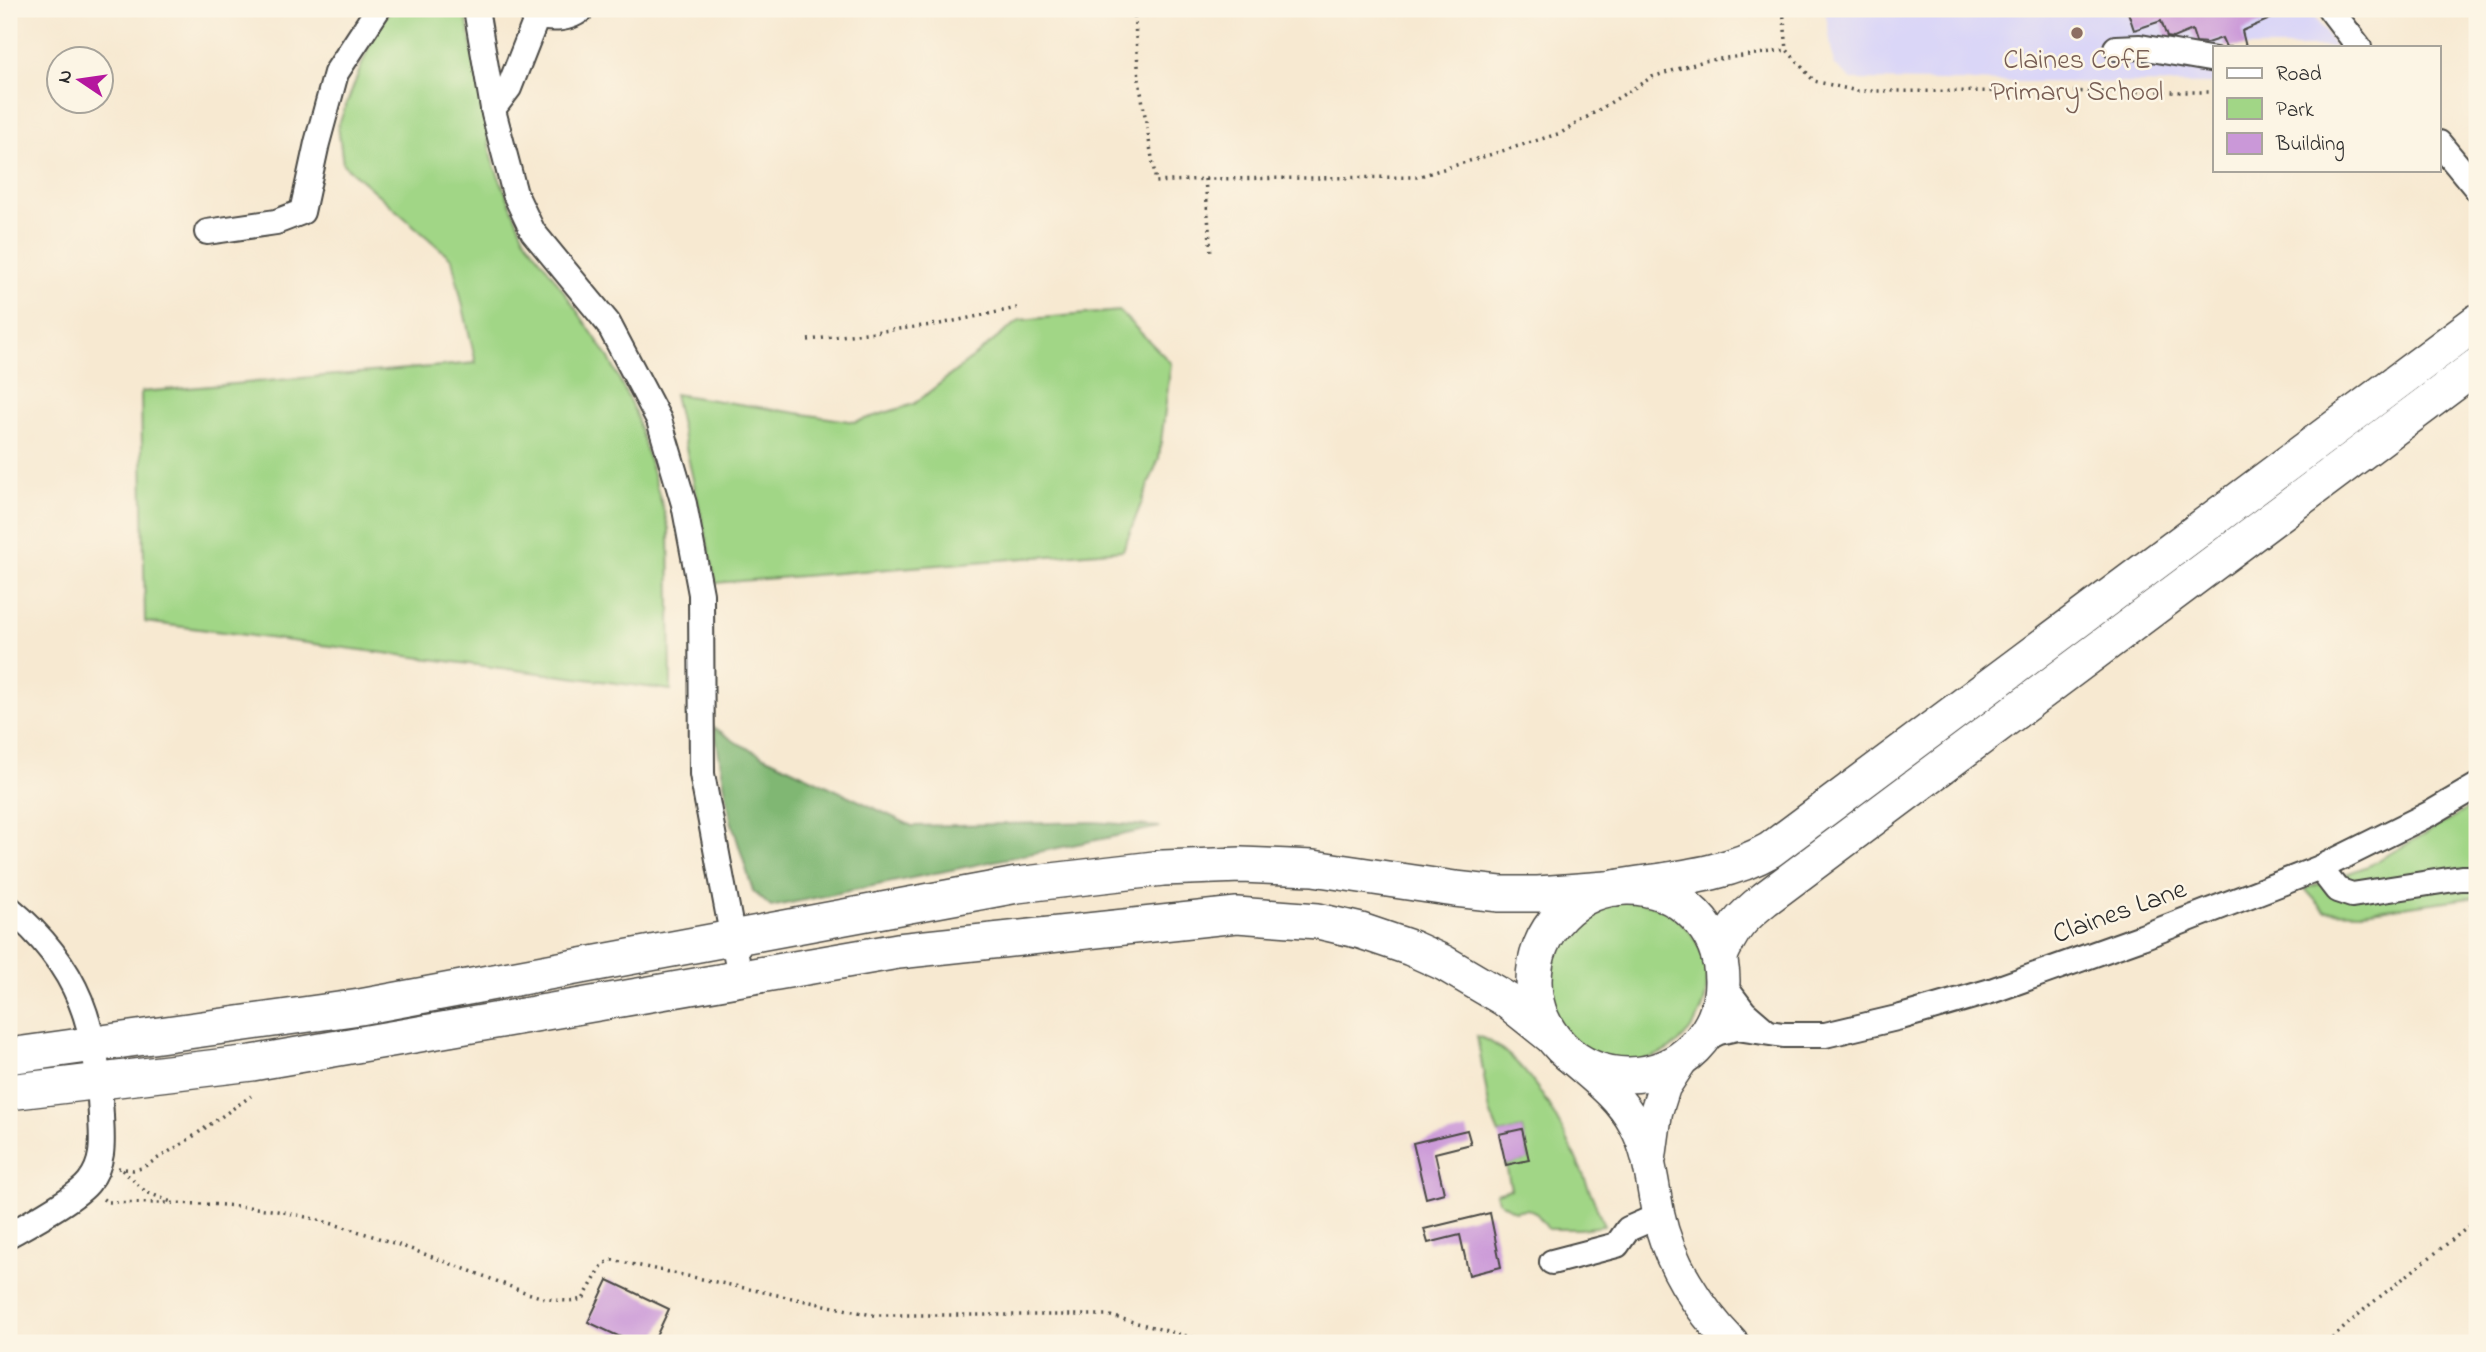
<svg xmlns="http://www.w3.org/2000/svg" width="2486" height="1352" font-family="'Indie Flower',sans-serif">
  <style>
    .built { fill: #dad6f7 }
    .green { fill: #a1d686; stroke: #668058; stroke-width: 2 }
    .forest { fill: #80b773; stroke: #56714f; stroke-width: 2 }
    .building { fill: #ca98d8 }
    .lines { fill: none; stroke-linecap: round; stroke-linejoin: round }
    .minor-casing { stroke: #4a4844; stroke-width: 28 }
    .major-casing { stroke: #4a4844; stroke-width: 35 }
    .highway-casing { stroke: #4a4844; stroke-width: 38 }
    .path { stroke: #4a4844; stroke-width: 3.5; stroke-dasharray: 2 5; stroke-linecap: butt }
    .minor { stroke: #fff; stroke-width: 24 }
    .major { stroke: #fff; stroke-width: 32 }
    .highway { stroke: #fff; stroke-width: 35 }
    .education-dot { fill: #8d6e63; stroke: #fcf5e5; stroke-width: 2.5 }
    .labels { text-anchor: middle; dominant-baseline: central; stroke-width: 5; stroke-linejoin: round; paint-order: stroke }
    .education-label { font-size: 28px; fill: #785e54; stroke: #fcf5e5 }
    .street-label { font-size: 28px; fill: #2b2b2b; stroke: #fcf5e5 }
  </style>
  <rect width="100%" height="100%" fill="#fcf5e5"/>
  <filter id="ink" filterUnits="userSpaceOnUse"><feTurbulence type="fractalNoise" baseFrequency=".0143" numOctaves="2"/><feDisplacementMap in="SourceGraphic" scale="14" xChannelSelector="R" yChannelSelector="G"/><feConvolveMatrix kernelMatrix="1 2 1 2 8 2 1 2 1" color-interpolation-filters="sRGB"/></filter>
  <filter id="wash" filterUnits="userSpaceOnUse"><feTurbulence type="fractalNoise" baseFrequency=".00686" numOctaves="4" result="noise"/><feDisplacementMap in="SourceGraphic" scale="28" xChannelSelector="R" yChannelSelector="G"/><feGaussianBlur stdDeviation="1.57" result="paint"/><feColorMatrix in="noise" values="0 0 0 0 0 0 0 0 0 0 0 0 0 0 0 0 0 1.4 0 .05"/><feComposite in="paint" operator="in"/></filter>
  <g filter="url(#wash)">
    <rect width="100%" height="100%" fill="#f7e9d1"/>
    <polygon class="built" points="1825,9 2309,9 2335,47 2215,47 2215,84 1852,80 1834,65"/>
    <g class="green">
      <polygon points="392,9 465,9 492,160 524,237 554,277 609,358 635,412 669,529 671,690 145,622 141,392 476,363 452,259 343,164 338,126 378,23"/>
      <polygon points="1119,311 1171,363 1159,458 1123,550 716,583 674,394 855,422 914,404 1020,320"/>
      <polygon points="2477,804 2477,897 2363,912 2325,911 2305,889 2368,866"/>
      <circle cx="1627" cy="981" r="80"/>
      <path d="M1477,1036C1539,1056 1582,1169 1604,1226L1579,1229H1548C1537,1214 1535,1205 1515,1211L1498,1201L1496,1193L1511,1189L1506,1165L1529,1159L1522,1129L1499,1134L1490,1112Z"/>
    </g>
    <polygon class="forest" points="714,727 737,743 912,826 1094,822 1160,827 771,907 753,891 731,820"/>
    <g id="blocks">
      <g class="building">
        <polygon points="2127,9 2293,9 2242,31 2246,47 2226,47 2222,38 2207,43 2196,42 2192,30 2173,38 2167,37 2161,21 2134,30"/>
        <polygon points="1522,1129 1529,1160 1506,1165 1499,1134"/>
        <polygon points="1467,1130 1471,1144 1435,1153 1444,1193 1426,1198 1413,1143"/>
        <polygon points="1490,1213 1501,1267 1469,1275 1460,1235 1428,1243 1424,1229"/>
        <polygon points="608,1280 669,1309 653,1343 633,1343 588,1322"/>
      </g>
    </g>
  </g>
  <g filter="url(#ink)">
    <use href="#blocks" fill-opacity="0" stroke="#4a4844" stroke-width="2"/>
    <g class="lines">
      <defs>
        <g id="minor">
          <polyline points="476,9 494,114 515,194 533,232 608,323 659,420 684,504 701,594 702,774 740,977"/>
          <polyline points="2330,9 2359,47"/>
          <path d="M537,17C553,20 569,20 582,9"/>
          <polyline points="2116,48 2140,47 2215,60"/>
          <polyline points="493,109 509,88 537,17 536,9"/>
          <polyline points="2439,143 2477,189"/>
          <polyline points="207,232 276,222 302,212 317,143 336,73 378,9"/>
          <polyline points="2320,868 2337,890 2352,895 2461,878 2477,878"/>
          <path d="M9,908C80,967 97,1026 101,1116C102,1140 105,1162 89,1182C77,1198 28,1224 9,1235"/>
          <polyline points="1722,983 1744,1012 1766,1031"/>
          <polyline points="1699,1042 1719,1032 1737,1028 1783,1035 1825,1035 1901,1017 1991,991 2142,937 2320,868 2431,813 2477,786"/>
          <polyline points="1552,1262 1617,1245 1628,1229 1658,1216"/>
        </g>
        <g id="major">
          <path d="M1568,1055C1592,1076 1620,1096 1635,1125C1650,1152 1652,1183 1658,1213C1668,1262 1698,1308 1732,1343"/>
          <polyline points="1650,1157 1656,1112 1664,1087 1683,1058"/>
        </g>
        <g id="highway">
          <circle cx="1628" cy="981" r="94"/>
          <path d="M1615,888C1667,879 1723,877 1770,850L2477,322"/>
          <path d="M1719,958C1732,928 1740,919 1765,899L2477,366"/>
          <polyline points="9,1056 360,1007 1017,885 1163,868 1241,865 1313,868 1455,889 1500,894 1538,894 1606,889"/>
          <polyline points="9,1092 252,1063 898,951 1237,915 1318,921 1361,931 1411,948 1444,963 1505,999 1550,1035"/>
        </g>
      </defs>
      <use href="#minor" class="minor-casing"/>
      <use href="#major" class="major-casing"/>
      <use href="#highway" class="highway-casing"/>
      <g class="path">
        <polyline points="1134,9 1139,80 1156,182 1205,179 1417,177 1561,133 1652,77 1704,61 1787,50"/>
        <polyline points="1783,9 1787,50 1814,81 1857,91 2215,92"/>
        <polyline points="1205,179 1211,253"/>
        <polyline points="808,340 940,324 1017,308"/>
        <polyline points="118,1168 133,1170 142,1168 185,1142 251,1096"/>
        <polyline points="122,1170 146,1192 174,1203"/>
        <path d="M103,1199L107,1202C168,1204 232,1201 293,1214C357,1228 419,1252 481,1275C511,1286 550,1307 583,1299L603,1264L612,1260L872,1315H1107L1213,1343"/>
        <polyline points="2327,1343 2367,1307 2477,1220"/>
      </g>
      <use href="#minor" class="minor"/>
      <use href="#major" class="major"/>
      <use href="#highway" class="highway"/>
    </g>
  </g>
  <circle class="education-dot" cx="2077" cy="33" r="7"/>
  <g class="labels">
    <g class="education-label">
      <text x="2077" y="61">Claines CofE<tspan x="2077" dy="32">Primary School</tspan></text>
    </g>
    <g class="street-label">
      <text transform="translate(2120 913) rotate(-20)">Claines Lane</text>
    </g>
  </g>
  <rect width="2486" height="1352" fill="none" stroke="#fcf5e5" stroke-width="35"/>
  <rect x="2213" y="46" width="228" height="126" fill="#fcf5e5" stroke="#a8a49b" stroke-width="2"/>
  <rect x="2227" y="68" width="35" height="10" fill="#ffffff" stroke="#a8a49b" stroke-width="2"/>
  <text x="2276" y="80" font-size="21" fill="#2b2b2b">Road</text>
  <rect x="2227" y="98" width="35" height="21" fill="#a1d686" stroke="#a8a49b" stroke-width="2"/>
  <text x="2276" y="116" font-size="21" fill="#2b2b2b">Park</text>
  <rect x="2227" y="133" width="35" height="21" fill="#ca98d8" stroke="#a8a49b" stroke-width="2"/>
  <text x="2276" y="150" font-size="21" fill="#2b2b2b">Building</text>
  <g transform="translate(80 80) rotate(283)"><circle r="33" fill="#fcf5e5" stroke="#a8a49b" stroke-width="2"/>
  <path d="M0-5L12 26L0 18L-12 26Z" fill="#b5179e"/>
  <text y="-10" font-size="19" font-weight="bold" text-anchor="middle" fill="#2b2b2b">N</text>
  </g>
</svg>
